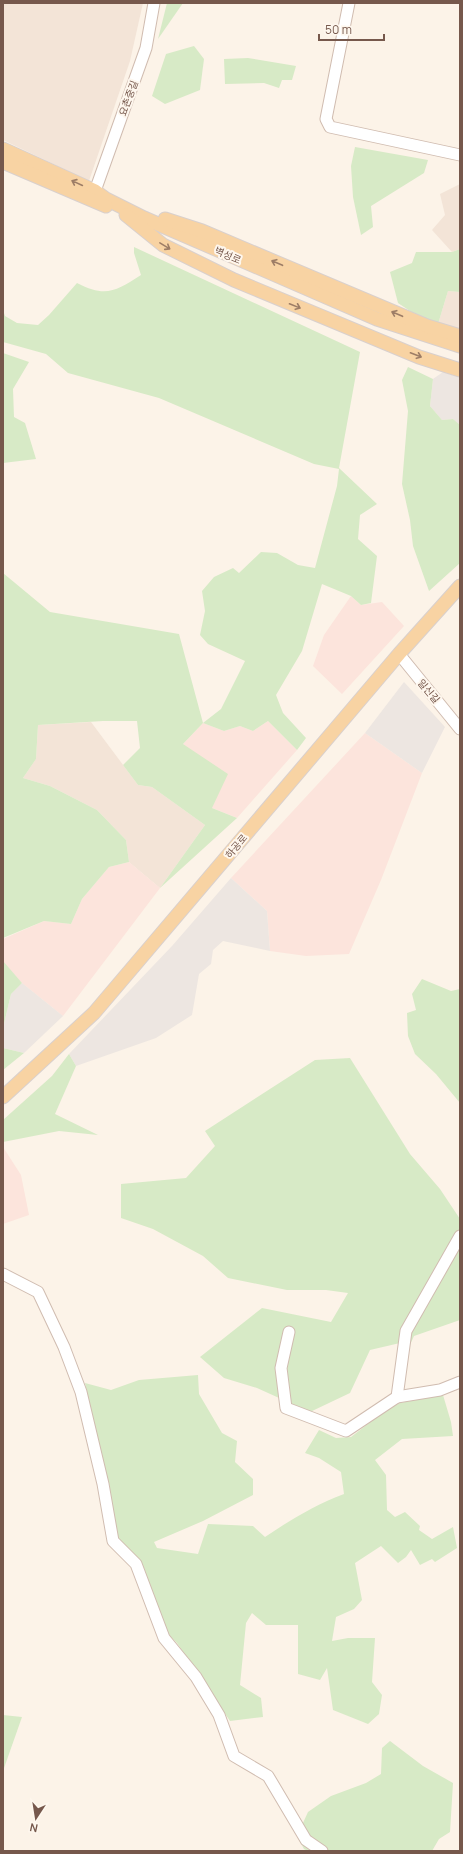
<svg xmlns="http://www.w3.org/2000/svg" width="463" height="1854" font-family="Manrope,'Noto Sans KR',sans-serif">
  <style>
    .residential { fill: #f3e4d7 }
    .commercial { fill: #fce4dc }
    .industrial { fill: #ede6e1 }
    .green { fill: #d7eac6 }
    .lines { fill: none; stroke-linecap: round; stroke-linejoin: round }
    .minor-casing { stroke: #d0bcb0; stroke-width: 13 }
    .major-casing { stroke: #d9d0cd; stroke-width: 15 }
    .minor { stroke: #fff; stroke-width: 11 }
    .major { stroke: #f8d3a3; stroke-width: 13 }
    .oneway { stroke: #9d7d66 }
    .labels { text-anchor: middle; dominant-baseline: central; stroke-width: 4; stroke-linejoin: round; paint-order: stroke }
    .street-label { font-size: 10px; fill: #76584c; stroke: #fef7ee }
  </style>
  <rect width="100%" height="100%" fill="#fcf3e8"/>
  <g class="residential">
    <polygon points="3,3 143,3 130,61 89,181 3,140"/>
    <polygon points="460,184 460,249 452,252 432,230 445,215 440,194"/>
    <polygon points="448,291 460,292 460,329 438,324"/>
    <polygon points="91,722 138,785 152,787 205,825 160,888 129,862 126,840 97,810 50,786 23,778 36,759 38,725"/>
  </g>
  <g class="commercial">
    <polygon points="351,596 361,605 382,602 404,626 342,694 313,666 324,635"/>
    <polygon points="268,721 297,750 237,818 212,808 183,744 203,723 224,731 240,726 253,731"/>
    <polygon points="365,733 422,773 381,880 349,954 306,956 270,951 267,911 231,878"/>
    <polygon points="129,862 160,888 63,1016 22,983 3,962 3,939 44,921 71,924 82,899 109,867"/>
    <polygon points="3,1147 21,1175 29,1215 3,1224"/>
  </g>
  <g class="industrial">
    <polygon points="443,372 460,378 460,425 453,419 442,420 430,406 433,379"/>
    <polygon points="404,682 445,727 422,773 365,733"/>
    <polygon points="231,878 267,911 270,951 223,941 213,950 211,964 199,974 192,1015 156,1038 76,1066 69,1054 172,946"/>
    <polygon points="22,983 63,1016 24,1053 3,1048 3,1028 11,994"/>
  </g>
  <g class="green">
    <polygon points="167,3 183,3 158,39"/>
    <polygon points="194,46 204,59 200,90 165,104 152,96 166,54"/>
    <polygon points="248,58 296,66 292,80 282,80 279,88 264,83 225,84 224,59"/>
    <polygon points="355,147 428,160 424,173 371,206 373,227 361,235 353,197 351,166"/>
    <path d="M134,247L360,352L339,468L377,504L360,515L358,539L377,556L371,603L361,605L351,596L322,584L302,651L276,695L283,713L306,738L297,750L268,721L253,731L240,726L224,731L203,723L183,744L228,774L212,808L237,818L160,888L205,825L152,787L138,785L123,765L140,748L137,721H103L38,725L36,759L23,778L50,786L97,810L126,840L129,862L109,867L82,899L71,924L44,921L3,938V573L50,612L179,634L203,723L221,709L245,661L208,644L200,635L205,611L202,591L214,577L233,568L239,573L261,552L277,553L298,565L315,568L337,486L339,469L314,464L159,398L68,373L46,354L3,342V310L5,316L17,323L38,325L49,315L77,283C106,298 116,291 141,275L134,253Z"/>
    <polygon points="460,249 460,292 448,291 438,324 416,315 398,303 390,272 412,263 416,252 452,252"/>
    <polygon points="3,353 29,362 13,389 14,417 25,423 36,459 3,463"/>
    <polygon points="408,367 433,379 430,406 442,420 453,419 460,425 460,563 429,591 413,546 410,520 402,484 408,411 402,380"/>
    <polygon points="3,961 22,983 11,994 3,1028"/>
    <polygon points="422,979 451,991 460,989 460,1103 436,1074 415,1054 408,1036 407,1013 416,1010 412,994"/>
    <polygon points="3,1048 24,1053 3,1070"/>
    <polygon points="69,1054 76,1066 55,1114 98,1135 59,1131 3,1142 3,1120 52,1076"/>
    <polygon points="350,1058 410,1154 440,1189 460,1219 460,1320 414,1336 409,1347 400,1343 370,1350 350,1393 310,1412 257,1388 224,1378 200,1357 262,1308 331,1322 348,1293 326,1290 287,1290 228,1278 203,1256 153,1229 121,1218 121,1184 186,1178 215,1146 205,1131 315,1060"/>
    <path d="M198,1375L199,1394L222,1433L237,1441L235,1462L253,1479V1495L203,1521L154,1542L157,1548L198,1554L208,1524L253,1526L265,1537C290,1520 315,1505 344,1494L341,1472L319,1458L305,1453L319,1430L336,1438L351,1437L386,1410L400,1403L443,1395L451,1422L453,1436L402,1439L375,1460L386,1475L387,1510L395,1517L405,1512L420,1526L419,1530L432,1539L453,1527L457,1548L435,1562L432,1559L420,1565L411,1550L406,1557L398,1563L381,1546L355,1563L362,1600L354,1609L336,1617L332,1641L348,1638H375L372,1682L382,1695L379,1714L368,1724L333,1710L327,1668L320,1680L298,1674V1625H266L252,1613L246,1623L240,1685L261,1698L263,1717L230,1721L177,1643L166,1632L144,1568L118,1538L85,1383L111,1390L139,1380Z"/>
    <polygon points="3,1715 22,1717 3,1771"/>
    <polygon points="390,1741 423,1766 453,1783 450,1832 439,1839 432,1851 308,1851 304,1849 297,1836 308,1812 331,1796 366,1783 381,1774 382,1748"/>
  </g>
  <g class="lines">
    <defs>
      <g id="minor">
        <polyline points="349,3 326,119 330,127 460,155"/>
        <polyline points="95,191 146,48 154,3"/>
        <polyline points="399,654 460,729"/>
        <polyline points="3,1274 38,1292 64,1347 81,1392 103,1484 113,1541 136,1564 164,1638 196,1677 219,1715 234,1756 268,1776 306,1840 322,1851"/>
        <polyline points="289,1332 281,1368 286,1408 346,1431 397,1397 406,1331 460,1236"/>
        <polyline points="397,1397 440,1390 460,1382"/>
      </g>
      <g id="major">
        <polyline points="3,149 95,191 106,199 144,218 377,319 460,346"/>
        <polyline points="3,162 106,206"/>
        <polyline points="126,215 163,245 234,280 419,357 460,370"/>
        <polyline points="165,219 202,231 427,326 460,336"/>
        <polyline points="3,1097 94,1013 399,654 460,586"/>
      </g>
    </defs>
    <use href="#minor" class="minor-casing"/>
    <use href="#major" class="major-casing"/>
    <use href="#minor" class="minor"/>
    <use href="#major" class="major"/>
  </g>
  <defs><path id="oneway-shaft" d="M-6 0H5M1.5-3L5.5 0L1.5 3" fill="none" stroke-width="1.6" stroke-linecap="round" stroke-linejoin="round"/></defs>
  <g class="oneway">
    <use href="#oneway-shaft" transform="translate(77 183) rotate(-155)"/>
    <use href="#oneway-shaft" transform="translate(165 246) rotate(31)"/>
    <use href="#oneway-shaft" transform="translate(277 263) rotate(-157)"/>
    <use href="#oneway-shaft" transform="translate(295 306) rotate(22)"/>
    <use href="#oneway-shaft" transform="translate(397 314) rotate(-157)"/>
    <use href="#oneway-shaft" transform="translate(416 355) rotate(21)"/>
  </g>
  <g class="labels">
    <g class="street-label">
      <text transform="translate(128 98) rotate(-70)">요촌중길</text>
      <text transform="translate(228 255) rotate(23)">벽성로</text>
      <text transform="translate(429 691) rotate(50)">일신길</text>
      <text transform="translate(236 846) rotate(-50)">하공로</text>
    </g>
  </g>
  <rect width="463" height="1854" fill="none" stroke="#76584c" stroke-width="8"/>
  <g transform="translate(36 1818) rotate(192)" stroke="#fef7ee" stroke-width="3" paint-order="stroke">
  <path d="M0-3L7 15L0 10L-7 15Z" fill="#76584c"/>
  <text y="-6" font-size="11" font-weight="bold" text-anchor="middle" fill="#76584c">N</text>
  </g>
  <path d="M319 34v6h65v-6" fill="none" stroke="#76584c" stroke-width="2"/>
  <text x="325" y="34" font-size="12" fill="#76584c" stroke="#fef7ee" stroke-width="3" paint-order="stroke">50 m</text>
</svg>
